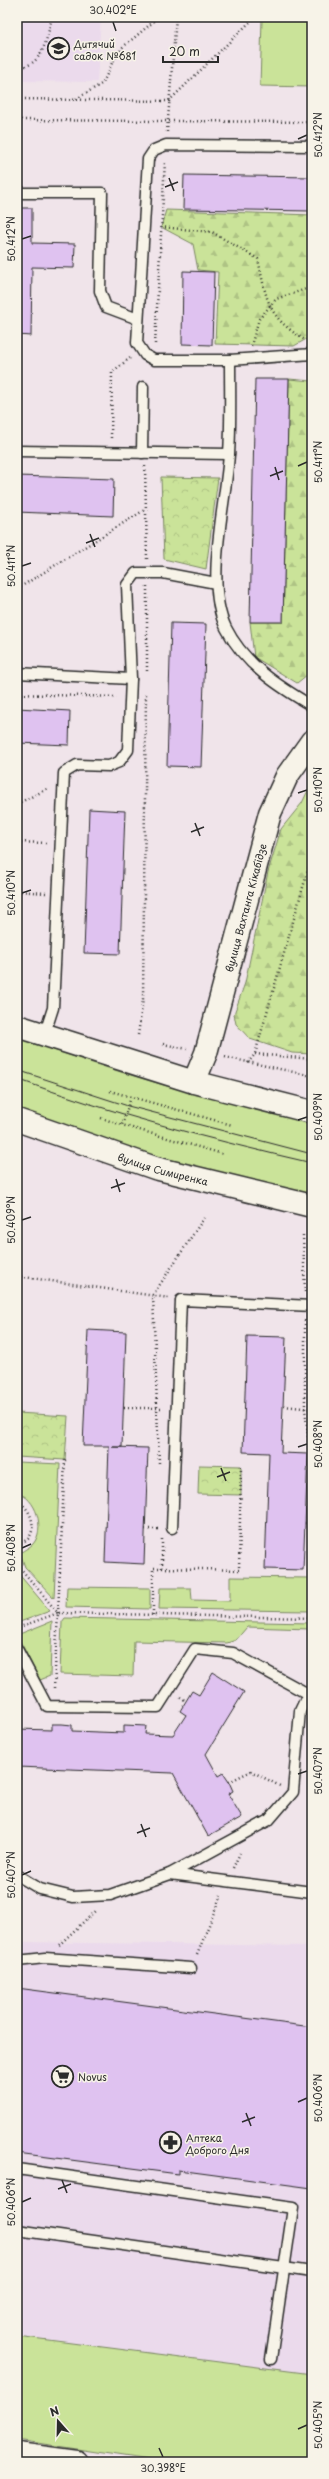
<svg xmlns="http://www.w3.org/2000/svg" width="329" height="2479" font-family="'Playpen Sans',sans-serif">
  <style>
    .built { fill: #ebdaec }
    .green { fill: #cae399; stroke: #7a8762 }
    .forest { fill: url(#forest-firs); stroke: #7a8762 }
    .park { fill: url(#park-crowns); stroke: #7a8762 }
    .building { fill: #dfc2f0; stroke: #2b2b2b }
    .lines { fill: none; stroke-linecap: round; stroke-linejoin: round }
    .service-casing { stroke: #2b2b2b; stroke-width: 13 }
    .tertiary-casing { stroke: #2b2b2b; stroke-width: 25 }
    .path { stroke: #2b2b2b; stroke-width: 2.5; stroke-dasharray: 1 3; stroke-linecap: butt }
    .service { stroke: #f7f3e8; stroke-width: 10 }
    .tertiary { stroke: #f7f3e8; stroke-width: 22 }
    .tram { stroke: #2b2b2b; stroke-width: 1 }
    .ticks { fill: none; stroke: #2b2b2b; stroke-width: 1.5 }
    .labels { text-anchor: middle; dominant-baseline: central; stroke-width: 3; stroke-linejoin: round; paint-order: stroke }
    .poi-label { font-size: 10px; fill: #2b2b2b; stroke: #f7f3e8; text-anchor: start }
    .street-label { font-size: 10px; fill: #2b2b2b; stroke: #f7f3e8 }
    .neatline { fill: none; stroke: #2b2b2b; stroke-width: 1.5 }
    .ticks-label { font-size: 10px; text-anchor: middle; fill: #2b2b2b }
  </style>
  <defs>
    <pattern id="forest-firs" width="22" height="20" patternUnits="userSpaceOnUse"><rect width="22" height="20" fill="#cae399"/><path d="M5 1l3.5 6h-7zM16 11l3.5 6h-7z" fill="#aec384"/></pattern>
    <pattern id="park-crowns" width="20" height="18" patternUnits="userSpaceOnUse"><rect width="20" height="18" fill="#cae399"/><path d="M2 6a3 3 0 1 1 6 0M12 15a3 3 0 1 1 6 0" fill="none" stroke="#aec384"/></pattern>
  </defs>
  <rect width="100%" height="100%" fill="#f0e4ea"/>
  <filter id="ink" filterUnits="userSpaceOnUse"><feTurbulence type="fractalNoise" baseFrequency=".025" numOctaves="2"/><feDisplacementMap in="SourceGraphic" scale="8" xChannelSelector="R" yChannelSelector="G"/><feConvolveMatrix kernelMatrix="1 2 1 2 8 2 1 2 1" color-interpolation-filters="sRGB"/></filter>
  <g filter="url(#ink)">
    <g class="built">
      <polygon points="17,17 101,17 97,82 17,81"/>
      <polygon points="17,1942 312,1946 312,2462 163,2462 17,2440"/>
    </g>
    <g class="green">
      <polygon points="262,19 312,20 312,87 260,86"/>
      <path d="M17,1037C114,1072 211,1101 312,1122V1196L227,1177L122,1148L17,1112Z"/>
      <path d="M17,1462L60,1464L54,1598L25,1567L20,1553C24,1550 30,1547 33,1544C46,1529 36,1497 17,1493Z"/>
      <polygon points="17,1572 50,1611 17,1623"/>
      <polygon points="230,1577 310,1578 310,1611 159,1609 160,1588 191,1588 192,1600 230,1601"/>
      <polygon points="67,1587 150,1588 150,1609 66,1607"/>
      <polygon points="65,1618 310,1623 310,1629 247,1627 236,1640 227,1643 134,1641 133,1676 60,1674 62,1622"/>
      <polygon points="52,1621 50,1676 40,1680 17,1635"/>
      <polygon points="17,2336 312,2374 311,2462 163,2462 17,2440"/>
    </g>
    <g class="forest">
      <polygon points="166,210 312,215 312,336 294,346 215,344 218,272 198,270 193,244 161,227"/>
      <polygon points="289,379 312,381 312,671 297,683 254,657 250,622 283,622"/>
      <polygon points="312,782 312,1054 292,1053 250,1039 236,1024 234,1014 245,983 268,872 281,829 302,803"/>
    </g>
    <g class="park">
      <polygon points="161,477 218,478 206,569 164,559"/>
      <polygon points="17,1413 68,1416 65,1460 17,1457"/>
      <polygon points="199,1465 241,1466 241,1495 198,1494"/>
    </g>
    <g class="building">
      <polygon points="184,175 312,177 312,211 183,209"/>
      <polygon points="17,208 32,208 32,243 75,244 74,268 32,267 31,336 17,335"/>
      <polygon points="183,271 214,272 212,345 182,344"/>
      <polygon points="255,379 289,379 283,622 250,622"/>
      <polygon points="17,476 114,479 113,516 17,512"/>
      <polygon points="171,623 206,624 201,767 167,766"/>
      <polygon points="17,708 70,711 69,745 17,743"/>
      <polygon points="89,809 125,811 120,954 84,953"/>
      <polygon points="88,1330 126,1332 122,1447 112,1447 148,1448 144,1564 105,1562 109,1446 83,1446"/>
      <polygon points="247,1336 286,1337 281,1453 308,1454 303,1570 265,1569 269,1453 243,1452"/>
      <polygon points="213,1672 244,1692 206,1754 218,1776 223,1773 229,1782 233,1791 228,1794 242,1817 208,1836 173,1773 17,1767 17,1729 52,1730 52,1724 62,1724 72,1725 72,1731 124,1733 124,1725 146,1726 145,1734 173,1735 186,1715 180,1711 192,1691 199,1695"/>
      <polygon points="17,1988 312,2027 312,2188 178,2170 178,2174 17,2153"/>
    </g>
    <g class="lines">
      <defs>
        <g id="service">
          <polyline points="312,146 166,145 154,150 148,159 137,343 145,355 154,360 230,360 312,354"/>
          <polyline points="17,193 102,193 100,291 106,307 138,319"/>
          <path d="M230,360C230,392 231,423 229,454C226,504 204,583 226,628C244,664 278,686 312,706"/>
          <polyline points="17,451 229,454"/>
          <polyline points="142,453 143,387"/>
          <polyline points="17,673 131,679"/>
          <polyline points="44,1036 53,1008 64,773 77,765 109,766 119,762 128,750 131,679 127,585 136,573 163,573 216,583"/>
          <polyline points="172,1528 181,1300 312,1306"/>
          <polyline points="17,1649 47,1706 158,1707 195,1649 233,1653 308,1694"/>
          <polyline points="170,1874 269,1820 293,1792 300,1711 308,1694 312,1692"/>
          <polyline points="17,1875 40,1889 73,1897 110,1895 170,1874 312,1892"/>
          <polyline points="17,1961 45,1958 191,1968"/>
          <polyline points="17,2169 293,2208 271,2359"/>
          <polyline points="17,2230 312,2272"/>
        </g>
        <g id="tertiary">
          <polyline points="17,1026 194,1082 312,1112"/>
          <path id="s1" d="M194,1082L206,1053L270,813L287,776L312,741"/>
          <path id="s2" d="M17,1120L155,1168L312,1206"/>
          <polyline points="17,2454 77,2462"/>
        </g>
      </defs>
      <use href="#service" class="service-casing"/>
      <use href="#tertiary" class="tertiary-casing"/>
      <g class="path">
        <path d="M17,67C43,68 47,37 52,17"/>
        <polyline points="17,99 169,101 255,17"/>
        <polyline points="76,99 103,83 112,63 123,47 159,17"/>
        <polyline points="17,120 312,122"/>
        <polyline points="167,132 176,17"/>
        <path d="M161,227L212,232L258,259C267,300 266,316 305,340"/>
        <polyline points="155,344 165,161"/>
        <polyline points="251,346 259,319 276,299 312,287"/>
        <polyline points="111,438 112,372 130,358"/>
        <polyline points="145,466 147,559"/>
        <polyline points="17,589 146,509"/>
        <polyline points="147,671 147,586"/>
        <polyline points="17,694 117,697"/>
        <polyline points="17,804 49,788"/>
        <polyline points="17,842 46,843"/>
        <polyline points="17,891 46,893"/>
        <polyline points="138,1035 143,999 146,692"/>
        <polyline points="163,1044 187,1049"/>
        <polyline points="255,1054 312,1059"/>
        <polyline points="225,1057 312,1076"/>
        <polyline points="248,1063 255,1054 312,856"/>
        <polyline points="110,1091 232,1125"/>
        <polyline points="131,1097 122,1125 223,1154"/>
        <polyline points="101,1118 122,1125"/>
        <polyline points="303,1235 305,1293"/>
        <polyline points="17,1276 169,1298"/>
        <polyline points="305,1320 305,1408 312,1473"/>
        <polyline points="284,1406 312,1409"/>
        <polyline points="124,1408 163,1408"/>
        <polyline points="159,1463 153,1295 204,1218"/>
        <path d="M17,1501C30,1507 38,1527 28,1539C25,1541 20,1543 17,1545"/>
        <polyline points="305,1523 312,1523"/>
        <polyline points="145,1529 159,1529"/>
        <polyline points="17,1560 21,1569 58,1613 17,1628"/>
        <polyline points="162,1568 239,1570 241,1466"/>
        <polyline points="58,1613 65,1460"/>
        <polyline points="153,1615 153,1568 162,1568 162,1538"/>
        <polyline points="309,1680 312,1638"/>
        <polyline points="54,1688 58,1613 312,1618"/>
        <polyline points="180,1697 186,1701"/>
        <polyline points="229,1782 251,1771 280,1786"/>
        <polyline points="233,1868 240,1853"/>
        <polyline points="59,1945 96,1910"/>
        <polyline points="197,1955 221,1895"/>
        <polyline points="97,2459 117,2462"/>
      </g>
      <use href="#service" class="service"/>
      <use href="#tertiary" class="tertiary"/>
      <g class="tram">
        <polyline points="17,1070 128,1106 312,1154"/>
        <path d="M17,1079C113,1114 212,1140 312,1163"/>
      </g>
    </g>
  </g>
  <path class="ticks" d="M113,22L116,31M298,139L307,135M169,178L174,191M165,187L178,182M22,239L31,236M298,466L307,462M275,467L279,480M270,476L283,471M90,534L95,547M86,543L99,538M22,566L31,563M298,793L307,790M195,823L200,836M191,832L204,827M22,893L31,890M298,1120L307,1117M116,1179L120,1192M111,1188L125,1183M22,1220L31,1217M298,1447L307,1444M221,1468L226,1481M217,1477L230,1472M22,1548L31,1544M298,1774L307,1771M141,1824L146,1837M137,1833L150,1828M22,1875L31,1871M298,2102L307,2098M246,2113L251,2126M242,2122L255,2117M62,2180L67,2193M58,2189L71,2184M22,2202L31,2198M298,2429L307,2425M159,2448L163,2457"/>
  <defs>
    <symbol id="school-ring" viewBox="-11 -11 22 22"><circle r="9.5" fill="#f7f3e8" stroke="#2b2b2b" stroke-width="1.5"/><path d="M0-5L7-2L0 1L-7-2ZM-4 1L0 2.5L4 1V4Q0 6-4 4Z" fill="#2b2b2b"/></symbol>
    <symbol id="supermarket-ring" viewBox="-11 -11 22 22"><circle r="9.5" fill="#f7f3e8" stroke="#2b2b2b" stroke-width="1.5"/><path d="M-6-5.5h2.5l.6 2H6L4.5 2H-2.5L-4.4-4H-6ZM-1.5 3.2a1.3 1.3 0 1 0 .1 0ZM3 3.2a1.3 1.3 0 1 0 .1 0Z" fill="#2b2b2b"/></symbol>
    <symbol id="pharmacy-ring" viewBox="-11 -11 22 22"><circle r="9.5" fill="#f7f3e8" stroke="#2b2b2b" stroke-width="1.5"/><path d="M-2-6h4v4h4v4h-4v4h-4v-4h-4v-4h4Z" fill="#2b2b2b"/></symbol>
  </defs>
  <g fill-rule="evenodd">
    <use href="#school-ring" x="46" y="36" width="25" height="25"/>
    <use href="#supermarket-ring" x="50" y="2064" width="25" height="25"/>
    <use href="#pharmacy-ring" x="158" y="2130" width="25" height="25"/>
  </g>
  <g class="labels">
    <g class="poi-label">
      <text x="74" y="43">Дитячий<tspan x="74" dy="12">садок №681</tspan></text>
      <text x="78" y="2076">Novus</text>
      <text x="186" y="2137">Аптека<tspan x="186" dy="12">Доброго Дня</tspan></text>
    </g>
    <g class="street-label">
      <text stroke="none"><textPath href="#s1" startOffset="182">вулиця Вахтанга Кікабідзе</textPath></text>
      <text stroke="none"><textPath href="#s2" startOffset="154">вулиця Симиренка</textPath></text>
    </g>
  </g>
  <rect width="329" height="2479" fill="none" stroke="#f7f3e8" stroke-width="44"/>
  <g transform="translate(58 2421) rotate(340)" stroke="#f7f3e8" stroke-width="3" paint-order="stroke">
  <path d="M0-3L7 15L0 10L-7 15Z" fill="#2b2b2b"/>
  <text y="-6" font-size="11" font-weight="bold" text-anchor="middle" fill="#2b2b2b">N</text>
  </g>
  <path d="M163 56v6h55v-6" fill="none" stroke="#2b2b2b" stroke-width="2"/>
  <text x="169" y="56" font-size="12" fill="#2b2b2b" stroke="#f7f3e8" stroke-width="3" paint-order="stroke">20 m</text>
  <rect x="22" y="22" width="285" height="2435" class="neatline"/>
  <g class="ticks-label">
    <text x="113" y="14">30.402°E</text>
    <text transform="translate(318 135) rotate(-90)" y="4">50.412°N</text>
    <text transform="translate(11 239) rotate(-90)" y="4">50.412°N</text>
    <text transform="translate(318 462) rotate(-90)" y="4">50.411°N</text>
    <text transform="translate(11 566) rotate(-90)" y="4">50.411°N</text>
    <text transform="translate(318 790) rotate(-90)" y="4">50.410°N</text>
    <text transform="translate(11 893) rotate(-90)" y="4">50.410°N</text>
    <text transform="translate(318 1117) rotate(-90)" y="4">50.409°N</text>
    <text transform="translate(11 1220) rotate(-90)" y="4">50.409°N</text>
    <text transform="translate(318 1444) rotate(-90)" y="4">50.408°N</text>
    <text transform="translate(11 1548) rotate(-90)" y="4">50.408°N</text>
    <text transform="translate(318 1771) rotate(-90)" y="4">50.407°N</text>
    <text transform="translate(11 1875) rotate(-90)" y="4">50.407°N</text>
    <text transform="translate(318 2098) rotate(-90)" y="4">50.406°N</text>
    <text transform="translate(11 2202) rotate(-90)" y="4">50.406°N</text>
    <text transform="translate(318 2425) rotate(-90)" y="4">50.405°N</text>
    <text x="163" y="2472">30.398°E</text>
  </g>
</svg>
